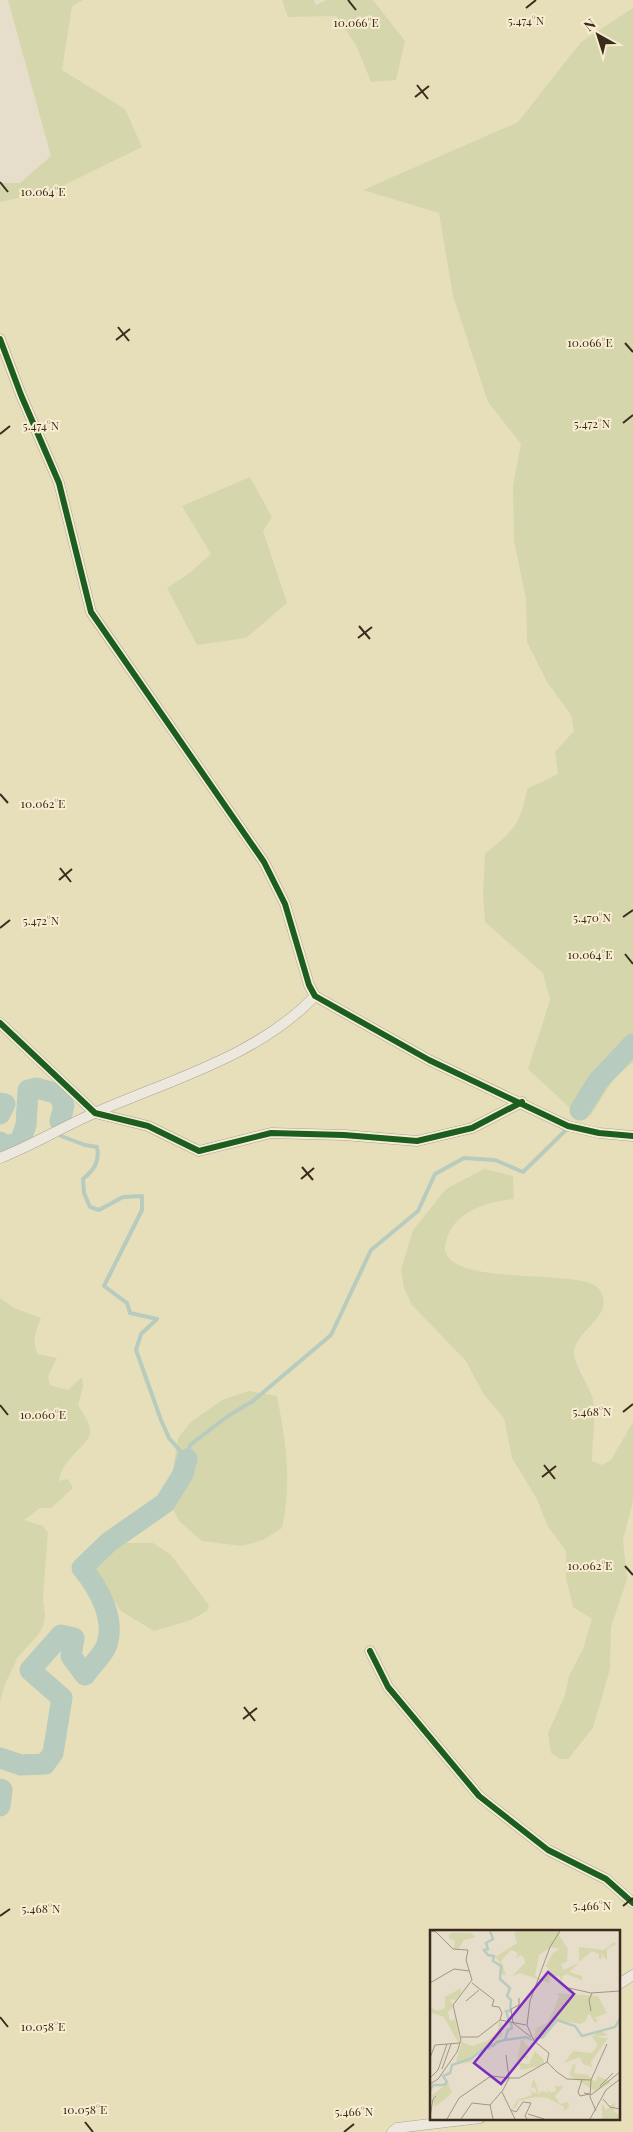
<svg xmlns="http://www.w3.org/2000/svg" width="633" height="2132" font-family="'Playfair Display',serif">
  <style>
    .farmland { fill: #e7dfba; fill-rule: evenodd }
    .green { fill: #d6d6ac }
    .lines { fill: none; stroke-linecap: round; stroke-linejoin: round }
    .stream { stroke: #b7cbbf; stroke-width: 4 }
    .river { stroke: #b7cbbf; stroke-width: 21 }
    .street-casing { stroke: #aba395; stroke-width: 11 }
    .street { stroke: #ede8de; stroke-width: 10 }
    .cycleway-casing { stroke: #f8edd0; stroke-width: 9 }
    .cycleway { stroke: #1b5e20; stroke-width: 6 }
    .ticks { fill: none; stroke: #3a2b1c; stroke-width: 2 }
    .inset-river { fill: none; stroke: #b7cbbf; stroke-width: 2.5 }
    .inset-road { fill: none; stroke: #a19685; stroke-width: 1 }
    .view { fill: #7b2cbf; fill-opacity: 0.15; stroke: #7b2cbf; stroke-width: 2.5 }
    .inset-edge { fill: none; stroke: #3a2b1c; stroke-width: 2.5 }
    .ticks-label { font-size: 12px; text-anchor: middle; fill: #3a2b1c; stroke: #f8edd0; stroke-width: 4; stroke-linejoin: round; paint-order: stroke }
  </style>
  <rect width="100%" height="100%" fill="#e6decb"/>
  <path class="farmland" d="M83,0H282L288,17L336,16L356,45L371,82L381,8L373,0H633V8L581,42L518,122L363,190L439,213L453,296L488,402L521,444L513,485L514,541L526,599L527,642L547,682L571,715L574,731L555,752L558,774L527,789L524,805L515,829L485,855V922L543,973L550,1000L528,1069L613,1080L633,1062V1422L611,1460L602,1465L592,1461L593,1399L574,1353L576,1344L597,1320L603,1300L600,1291L594,1283L529,1278L476,1270L454,1265L447,1257L444,1248L450,1230L464,1215L495,1201L514,1199L446,1189L412,1305L466,1361L484,1395L504,1418L512,1458L537,1499L548,1527L566,1551V1578L592,1619L583,1649L569,1676L565,1695L548,1733L576,1752L594,1728L610,1669L611,1627L627,1579L623,1540L633,1501V2132H0V1703L5,1684L18,1657L38,1635L45,1616L43,1596V1526L24,1520L40,1508L59,1481L66,1462L88,1440L90,1430L78,1405L83,1387L82,1378L68,1390L50,1385L48,1376L34,1346V1336L41,1318L14,1308L0,1298V202L54,190L125,109L62,70L72,6ZM263,530L287,603L246,638L197,645L167,588L212,554ZM191,1422L168,1500L178,1438ZM432,1931H619V2118H432Z"/>
  <g class="green">
    <polygon points="8,0 83,0 72,6 62,70 125,109 142,147 54,190 0,202 0,183 20,183 51,156"/>
    <polygon points="282,0 314,0 316,5 326,0 373,0 405,41 396,80 371,82 356,45 336,16 288,17"/>
    <path d="M633,8V1062L613,1080L591,1115L570,1108L528,1069L550,1000L543,973L485,922L483,894L485,854C513,830 520,827 527,789L558,774L555,752L574,731L571,715L547,682L527,642L526,599L514,541L513,485L521,444L488,402L453,296L439,213L363,190L518,122L581,42Z"/>
    <polygon points="250,477 272,517 263,531 287,603 246,638 197,645 167,588 188,574 211,554 182,506"/>
    <path d="M484,1169L513,1176L514,1199C490,1201 458,1210 448,1235C447,1240 444,1245 445,1250C452,1288 584,1267 599,1289C617,1315 577,1329 574,1351C573,1362 588,1385 592,1396C597,1410 592,1445 592,1461L602,1465L611,1460L633,1422V1501L623,1540L627,1579L611,1627L610,1669L593,1728L568,1759H560L551,1753L548,1733L565,1695L569,1676L583,1649L592,1619L573,1607L566,1578V1551L548,1527L537,1499L512,1458L504,1418L484,1395L466,1361L412,1305L404,1288L401,1270L413,1230L446,1189Z"/>
    <path d="M0,1298L14,1308L41,1318C36,1331 31,1340 38,1354L57,1358L48,1376L50,1385L68,1390L82,1377L83,1387L78,1405C82,1412 90,1423 90,1431C91,1445 62,1457 59,1481L68,1479L73,1488L51,1508H40L24,1520L43,1526L48,1533L43,1596L45,1616L43,1626L38,1635L18,1657L5,1684L0,1703Z"/>
    <path d="M249,1391L277,1396C286,1443 292,1481 282,1528L263,1540L242,1546L202,1541L179,1521L168,1500L178,1438L191,1422L222,1400Z"/>
    <polygon points="121,1543 153,1543 171,1555 209,1605 207,1611 191,1620 154,1631 121,1611 94,1573 95,1562"/>
  </g>
  <g class="lines">
    <g class="stream">
      <path d="M61,1136L85,1145L97,1147C100,1162 94,1170 83,1179L84,1193L90,1207L99,1210L123,1197L142,1196V1210L104,1286L127,1303L130,1313L157,1319L141,1334L136,1350L161,1420L169,1438L187,1459"/>
      <polyline points="187,1459 190,1445 228,1416 253,1401 331,1335 371,1250 418,1211 435,1174 464,1158 495,1160 523,1172 568,1128"/>
    </g>
    <g class="river">
      <polyline points="0,1103 5,1104 0,1114"/>
      <polyline points="580,1110 598,1081 633,1044"/>
      <polyline points="0,1142 6,1146 20,1142 26,1125 28,1090 37,1088 58,1094 64,1106 60,1121"/>
      <path d="M0,1758L21,1765L45,1764L53,1753L62,1698L30,1670L61,1635L74,1638L71,1656L85,1675C91,1666 101,1657 106,1647C117,1620 98,1587 82,1568L109,1542L165,1503L183,1474L187,1459"/>
      <polyline points="0,1789 2,1790 0,1806"/>
    </g>
    <defs>
      <g id="street">
        <polyline points="0,339 21,395 59,483 91,612 264,862 285,904 309,985 315,996 429,1060 568,1126 599,1133 633,1136"/>
        <polyline points="0,1023 95,1113 148,1126 199,1151 271,1133 344,1135 417,1141 472,1128 522,1102"/>
        <path d="M0,1158C33,1145 64,1126 97,1112C170,1080 258,1056 315,996"/>
        <polyline points="370,1651 388,1687 479,1796 548,1850 606,1879 633,1903"/>
        <polyline points="619,1984 633,1975"/>
        <polyline points="392,2132 397,2128 480,2118"/>
      </g>
    </defs>
    <use href="#street" class="street-casing"/>
    <use href="#street" class="street"/>
    <defs>
      <g id="cycleway">
        <polyline points="0,339 21,395 59,483 91,612 264,862 285,904 309,985 315,996 429,1060 568,1126 599,1133 633,1136"/>
        <polyline points="0,1023 95,1113 148,1126 199,1151 271,1133 344,1135 417,1141 472,1128 522,1102"/>
        <polyline points="370,1651 388,1687 479,1796 548,1850 606,1879 633,1903"/>
      </g>
    </defs>
    <use href="#cycleway" class="cycleway-casing"/>
    <use href="#cycleway" class="cycleway"/>
  </g>
  <path class="ticks" d="M348,0L356,10M526,8L536,0M417,85L428,99M415,97L429,86M0,182L8,192M118,327L129,341M116,340L130,329M625,343L633,352M623,423L633,415M0,434L10,426M359,626L370,639M358,638L372,627M0,794L8,803M60,868L71,882M59,880L72,869M623,917L633,910M0,928L10,920M625,954L633,964M302,1167L313,1180M301,1179L314,1168M0,1405L8,1415M623,1412L633,1404M544,1465L555,1479M542,1477L556,1466M625,1566L633,1575M244,1707L255,1721M243,1719L257,1708M623,1906L633,1898M0,1916L10,1909M0,2017L8,2027M85,2122L93,2132M344,2132L354,2124"/>
  <g transform="translate(430 1930)">
    <rect width="190" height="190" fill="#e6decb"/>
    <path d="M87,1H130L129,5L138,19L137,32L131,34L133,40L149,33L139,42L152,46V50L136,44L132,47V59L130,47L120,45L119,53L90,43L82,46L95,33L94,28L91,25L86,28L88,23L81,20L71,31L76,45H72L70,32L65,27L87,13L84,4ZM121,17L130,19L123,23L116,36L119,40L112,50L105,46L109,25ZM24,3H41L46,7L34,10L28,20L24,18L25,11L19,8V4ZM184,12L186,14L177,19V30L171,24L172,29H169V24L162,21L149,32V17L174,20ZM31,58V63L25,70L20,69L23,77L18,82L20,91L25,89L30,112H28L14,87L0,82L2,78L7,81L15,78V67ZM126,63L168,66L177,83L164,88L168,90L165,93L159,83L155,92L150,94L128,90L113,107L104,110L106,98L117,93L124,79L129,66ZM72,91V106L49,120L42,132L29,134L26,130L32,112L42,116L57,111L67,103L69,92ZM170,100L178,105L166,107L178,108L161,132L162,137L153,134L150,127L134,133L143,121L162,123L168,115L162,107ZM98,108L93,111L99,118L92,125L98,126L97,130L93,127L81,136L87,131L91,110ZM105,121L114,130V135L91,140L89,133L99,134ZM143,134L146,135L144,143L158,145L165,152L168,146L181,152L163,164L165,161L139,145ZM104,148L109,165L111,161L119,163L116,157L121,163L126,161L125,156H134L125,166L130,174L138,172L139,178L133,181L134,177L118,168L105,167L88,171L86,177L82,179L87,170L102,165L101,161L107,164L105,157L101,158ZM18,153L22,163L5,177L2,165ZM185,172L184,182L190,185V189H172V174L176,180Z" fill="#d6d6ac" fill-rule="evenodd"/>
    <path class="inset-river" d="M60,1L63,9L56,13L58,19L54,20L58,25L64,26L63,31L71,36L70,49L80,58L77,66L81,70L80,81H76L79,91M81,93L82,98L78,100L75,110L96,107L102,110M104,109L113,107L127,90L145,96L152,106L185,97L190,89M0,161L3,155H14L17,152L13,146L20,143L22,135L42,128L57,116L59,118L61,114L63,116L67,112L75,110"/>
    <path class="inset-road" d="M0,1L6,2L23,19L38,20L36,30L42,50L23,75L31,110L27,122L8,149L0,154M130,1L120,17L100,71L97,95L104,111L119,123L117,132L127,142L137,149L161,150L160,167L166,181M0,53L24,39L39,41M42,53L64,70L62,76L69,77L72,83L70,90M139,58L161,63L190,61M89,68V75L81,79L83,93L101,107M36,71L49,60M161,81L159,70L162,63M31,107H48L70,90L96,95M0,128L5,115L30,113M12,139L21,114M0,148L8,140L17,114M152,150L148,162L150,166L160,164L154,163M161,150L177,114M170,156L183,143M72,162L85,189M161,165L190,142M173,169L180,177L190,179M81,180L86,182L93,172L101,173L95,186L97,189M98,184L114,189M0,187L3,169L6,166M17,189L29,168L61,146L79,148L76,125M31,189L42,173L60,175M63,189L60,175L73,160L79,148H89L117,132M160,189L176,160L190,149"/>
    <path class="view" d="M118,42L144,64L71,154L44,133Z"/>
    <rect width="190" height="190" class="inset-edge"/>
  </g>
  <g class="ticks-label">
    <text x="526" y="25">5.474°N</text>
    <text x="356" y="27">10.066°E</text>
    <text x="43" y="196">10.064°E</text>
    <text x="590" y="347">10.066°E</text>
    <text x="592" y="428">5.472°N</text>
    <text x="41" y="430">5.474°N</text>
    <text x="43" y="808">10.062°E</text>
    <text x="592" y="922">5.470°N</text>
    <text x="41" y="925">5.472°N</text>
    <text x="590" y="959">10.064°E</text>
    <text x="592" y="1416">5.468°N</text>
    <text x="43" y="1419">10.060°E</text>
    <text x="590" y="1570">10.062°E</text>
    <text x="592" y="1910">5.466°N</text>
    <text x="41" y="1913">5.468°N</text>
    <text x="43" y="2031">10.058°E</text>
    <text x="85" y="2114">10.058°E</text>
    <text x="354" y="2116">5.466°N</text>
  </g>
  <g transform="translate(598 35) rotate(321)" stroke="#f8edd0" stroke-width="4" paint-order="stroke">
  <path d="M0-4L9 19L0 12L-9 19Z" fill="#3a2b1c"/>
  <text y="-8" font-size="14" font-weight="bold" text-anchor="middle" fill="#3a2b1c">N</text>
  </g>
</svg>
